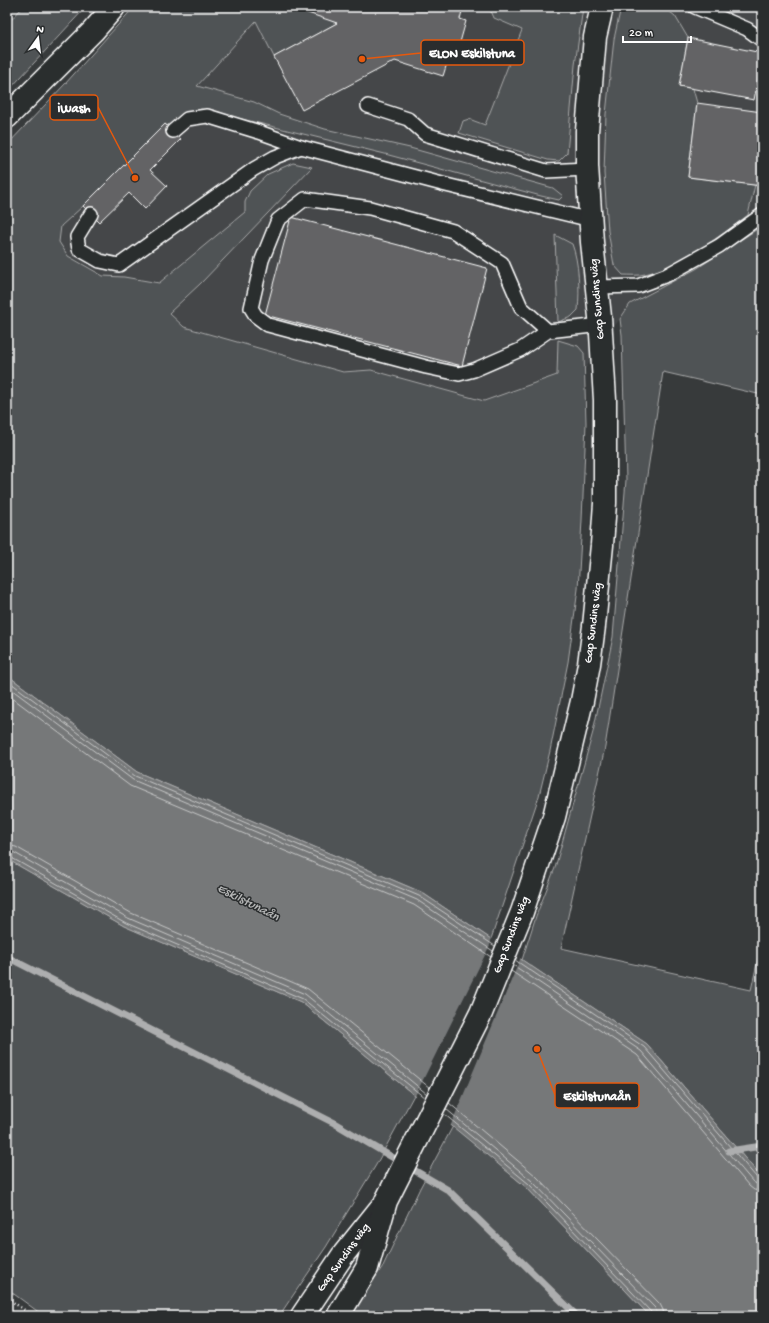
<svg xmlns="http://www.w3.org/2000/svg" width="769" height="1323" font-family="'Gochi Hand',sans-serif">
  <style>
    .built { fill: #444748 }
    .green { fill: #505354; stroke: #a8a9aa }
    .water { fill: #767879; stroke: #adaeaf }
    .pier { fill: #373a3b }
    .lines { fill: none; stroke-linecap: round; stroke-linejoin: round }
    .shore { stroke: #c8c9c9; stroke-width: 1 }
    .stream { stroke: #adaeaf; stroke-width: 7 }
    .building { fill: #636465; stroke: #fff }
    .service-casing { stroke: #fff; stroke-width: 16 }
    .tertiary-casing { stroke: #fff; stroke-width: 25 }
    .secondary-casing { stroke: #fff; stroke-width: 25 }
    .path { stroke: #fff; stroke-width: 2.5; stroke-dasharray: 1 3; stroke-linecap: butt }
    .service { stroke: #2a2d2e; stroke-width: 13 }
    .tertiary { stroke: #2a2d2e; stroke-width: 22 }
    .secondary { stroke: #2a2d2e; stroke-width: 22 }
    .labels { text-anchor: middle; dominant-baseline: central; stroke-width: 3; stroke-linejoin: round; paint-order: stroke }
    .street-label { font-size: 12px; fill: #fff; stroke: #2a2d2e }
    .water-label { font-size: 13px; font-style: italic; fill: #b4b5b5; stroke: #2a2d2e }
    .leader { fill: none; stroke: #e8590c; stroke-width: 1.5 }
    .callout-dot { fill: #e8590c; stroke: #2a2d2e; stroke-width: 1.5 }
    .callout { fill: #2a2d2e; stroke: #e8590c; stroke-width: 1.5 }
    .callout-label { font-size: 13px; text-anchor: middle; font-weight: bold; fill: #fff }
  </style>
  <rect width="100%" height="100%" fill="#373a3b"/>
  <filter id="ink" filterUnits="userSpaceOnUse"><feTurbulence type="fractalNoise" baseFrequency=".025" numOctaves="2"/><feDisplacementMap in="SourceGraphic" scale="8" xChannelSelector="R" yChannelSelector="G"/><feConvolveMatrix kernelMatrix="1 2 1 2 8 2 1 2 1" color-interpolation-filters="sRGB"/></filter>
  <g filter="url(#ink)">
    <polygon class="built" points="134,7 762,7 762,273 630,304 585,369 557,375 484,401 371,370 343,372 271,353 184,327 170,314 53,247 7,145 65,84"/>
    <g class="green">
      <polygon points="23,7 86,7 7,92 7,24"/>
      <polygon points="134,7 300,7 337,23 274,57 256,21 197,86 254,102 279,114 325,129 410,148 553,188 563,196 559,200 541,196 385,154 201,109 187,114 172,129 165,124 83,206 61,226 59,242 68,256 103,276 124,277 159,283 245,212 245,202 250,191 268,174 293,163 312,167 201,283 169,313 184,327 343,372 371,370 484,401 557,375 558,340 578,346 584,353 586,423 582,520 578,589 568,662 550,751 539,796 491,939 421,892 137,772 7,675 7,145 65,84"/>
      <polygon points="485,7 583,7 575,65 567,153 559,161 548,160 459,133 463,121 469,119 485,125 522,30 494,18 492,13"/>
      <path d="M621,7H664L675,16L688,38L679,86L693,89L697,103L688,177L755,185L748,215C719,237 680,266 645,274C638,276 630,275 623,275L614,265L608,231L604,173L606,114L614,39Z"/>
      <polygon points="762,226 762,395 663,372 605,747 561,948 751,990 762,941 762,1178 647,1044 522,960 536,916 555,868 593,732 613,637 626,480 622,335 620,319 630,304 696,269"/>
      <path d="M555,235L572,244C579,262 580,290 578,310L571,317L558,322Z"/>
      <polygon points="7,859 124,926 301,1002 414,1095 376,1165 326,1247 279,1316 44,1316 7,1289"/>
      <polygon points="453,1126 526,1187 650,1316 349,1316 383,1266 420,1188"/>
    </g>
    <polygon class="water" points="7,675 137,772 421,892 647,1044 762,1178 762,1316 650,1316 526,1187 301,1002 124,926 7,859"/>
    <polygon class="pier" points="492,937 521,957 450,1127 414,1098 490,945"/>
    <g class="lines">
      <g class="shore">
        <polyline points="7,680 135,776 419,896 495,946"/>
        <polyline points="7,686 133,780 417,900 493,951"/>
        <polyline points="7,694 130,786 414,905 491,957"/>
        <polyline points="7,845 16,847 131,913 308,989 430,1088"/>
        <polyline points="7,851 13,852 128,918 305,994 427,1094"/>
        <polyline points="7,856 10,857 126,923 303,999 425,1098"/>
        <polyline points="515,960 644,1047 757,1178 762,1180"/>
        <polyline points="513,965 641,1051 753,1182 757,1184 762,1185"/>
        <polyline points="511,971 637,1055 749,1186 754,1190 762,1191"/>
        <polyline points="449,1103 536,1176 660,1304 663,1310 664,1316"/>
        <polyline points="446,1109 532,1181 655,1308 658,1316"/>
        <polyline points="444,1114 529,1184 651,1312 653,1316"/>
      </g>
      <g class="stream">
        <polyline points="7,957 334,1123 448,1190 577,1316"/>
        <polyline points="729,1151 762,1146"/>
      </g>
    </g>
    <g class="building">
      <polygon points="300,7 463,7 460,19 466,21 459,46 453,44 443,76 395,61 302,110 274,57 337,23 302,11"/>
      <polygon points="688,38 762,53 762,59 754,100 679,86"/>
      <polygon points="697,103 762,112 762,186 688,177"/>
      <polygon points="165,124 181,139 150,170 167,186 145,209 129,193 99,222 83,206"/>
      <polygon points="291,217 487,268 462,366 265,315"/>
    </g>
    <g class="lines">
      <defs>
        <g id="service">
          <polyline points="695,7 747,29 762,40"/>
          <polyline points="368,106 408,119 425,134 546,171 587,169"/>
          <polyline points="173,131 187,119 207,116 259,132 301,147 446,185 591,220"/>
          <polyline points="91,214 77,237 79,249 100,261 119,265 254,169 275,157 301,147"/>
          <polyline points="597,287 638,286 667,275 719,246 762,215"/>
          <polyline points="548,331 520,350 474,370 459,374 426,367 268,325 256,316 251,308 262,260 278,220 305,199 370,208 453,231 502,263 521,307 548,331 601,325"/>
        </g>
        <g id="tertiary">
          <polyline points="302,1316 343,1255 379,1210"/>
          <polyline points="338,1316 367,1268 386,1201 481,1013 522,912 554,817 582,701 589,664 594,626 602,545 605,503 605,400 600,317 592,242 587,166 587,131 595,37 602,7"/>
        </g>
        <polyline id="secondary" points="7,117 93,31 114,7"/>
      </defs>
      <use href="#service" class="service-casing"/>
      <use href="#tertiary" class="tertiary-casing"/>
      <use href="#secondary" class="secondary-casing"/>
      <polyline class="path" points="7,1298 33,1316"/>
      <use href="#service" class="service"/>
      <use href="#tertiary" class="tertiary"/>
      <use href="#secondary" class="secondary"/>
    </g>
  </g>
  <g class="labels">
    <g class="street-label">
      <text transform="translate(598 299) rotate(-95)">Gap Sundins väg</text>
      <text transform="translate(594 623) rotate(-83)">Gap Sundins väg</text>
      <text transform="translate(512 935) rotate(-69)">Gap Sundins väg</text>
      <text transform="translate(344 1258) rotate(-54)">Gap Sundins väg</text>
    </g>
    <g class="water-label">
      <text transform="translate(248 903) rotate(27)">Eskilstunaån</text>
    </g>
  </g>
  <path class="leader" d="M362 59L421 53M135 178L98 107M537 1049L555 1095"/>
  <g class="callout-dot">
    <circle cx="362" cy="59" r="4"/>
    <circle cx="135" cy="178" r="4"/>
    <circle cx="537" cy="1049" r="4"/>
  </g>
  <g class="callout">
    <rect x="421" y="40" width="103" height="25" rx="4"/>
    <rect x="50" y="95" width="48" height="25" rx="4"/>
    <rect x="555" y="1083" width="84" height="25" rx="4"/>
  </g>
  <g class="callout-label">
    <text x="472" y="57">ELON Eskilstuna</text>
    <text x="74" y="112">iWash</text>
    <text x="597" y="1100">Eskilstunaån</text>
  </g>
  <rect width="769" height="1323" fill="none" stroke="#2a2d2e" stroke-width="24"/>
  <rect x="12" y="12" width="745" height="1299" fill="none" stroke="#fff" stroke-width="1.5" filter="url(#ink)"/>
  <g transform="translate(38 38) rotate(14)" stroke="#2a2d2e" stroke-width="3" paint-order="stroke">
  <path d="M0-3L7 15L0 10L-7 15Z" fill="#ffffff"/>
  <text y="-6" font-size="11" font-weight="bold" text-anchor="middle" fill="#ffffff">N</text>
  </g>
  <path d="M623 36v6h68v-6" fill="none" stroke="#ffffff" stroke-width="2"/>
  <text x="629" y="36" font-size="12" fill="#ffffff" stroke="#2a2d2e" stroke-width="3" paint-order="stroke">20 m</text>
</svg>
